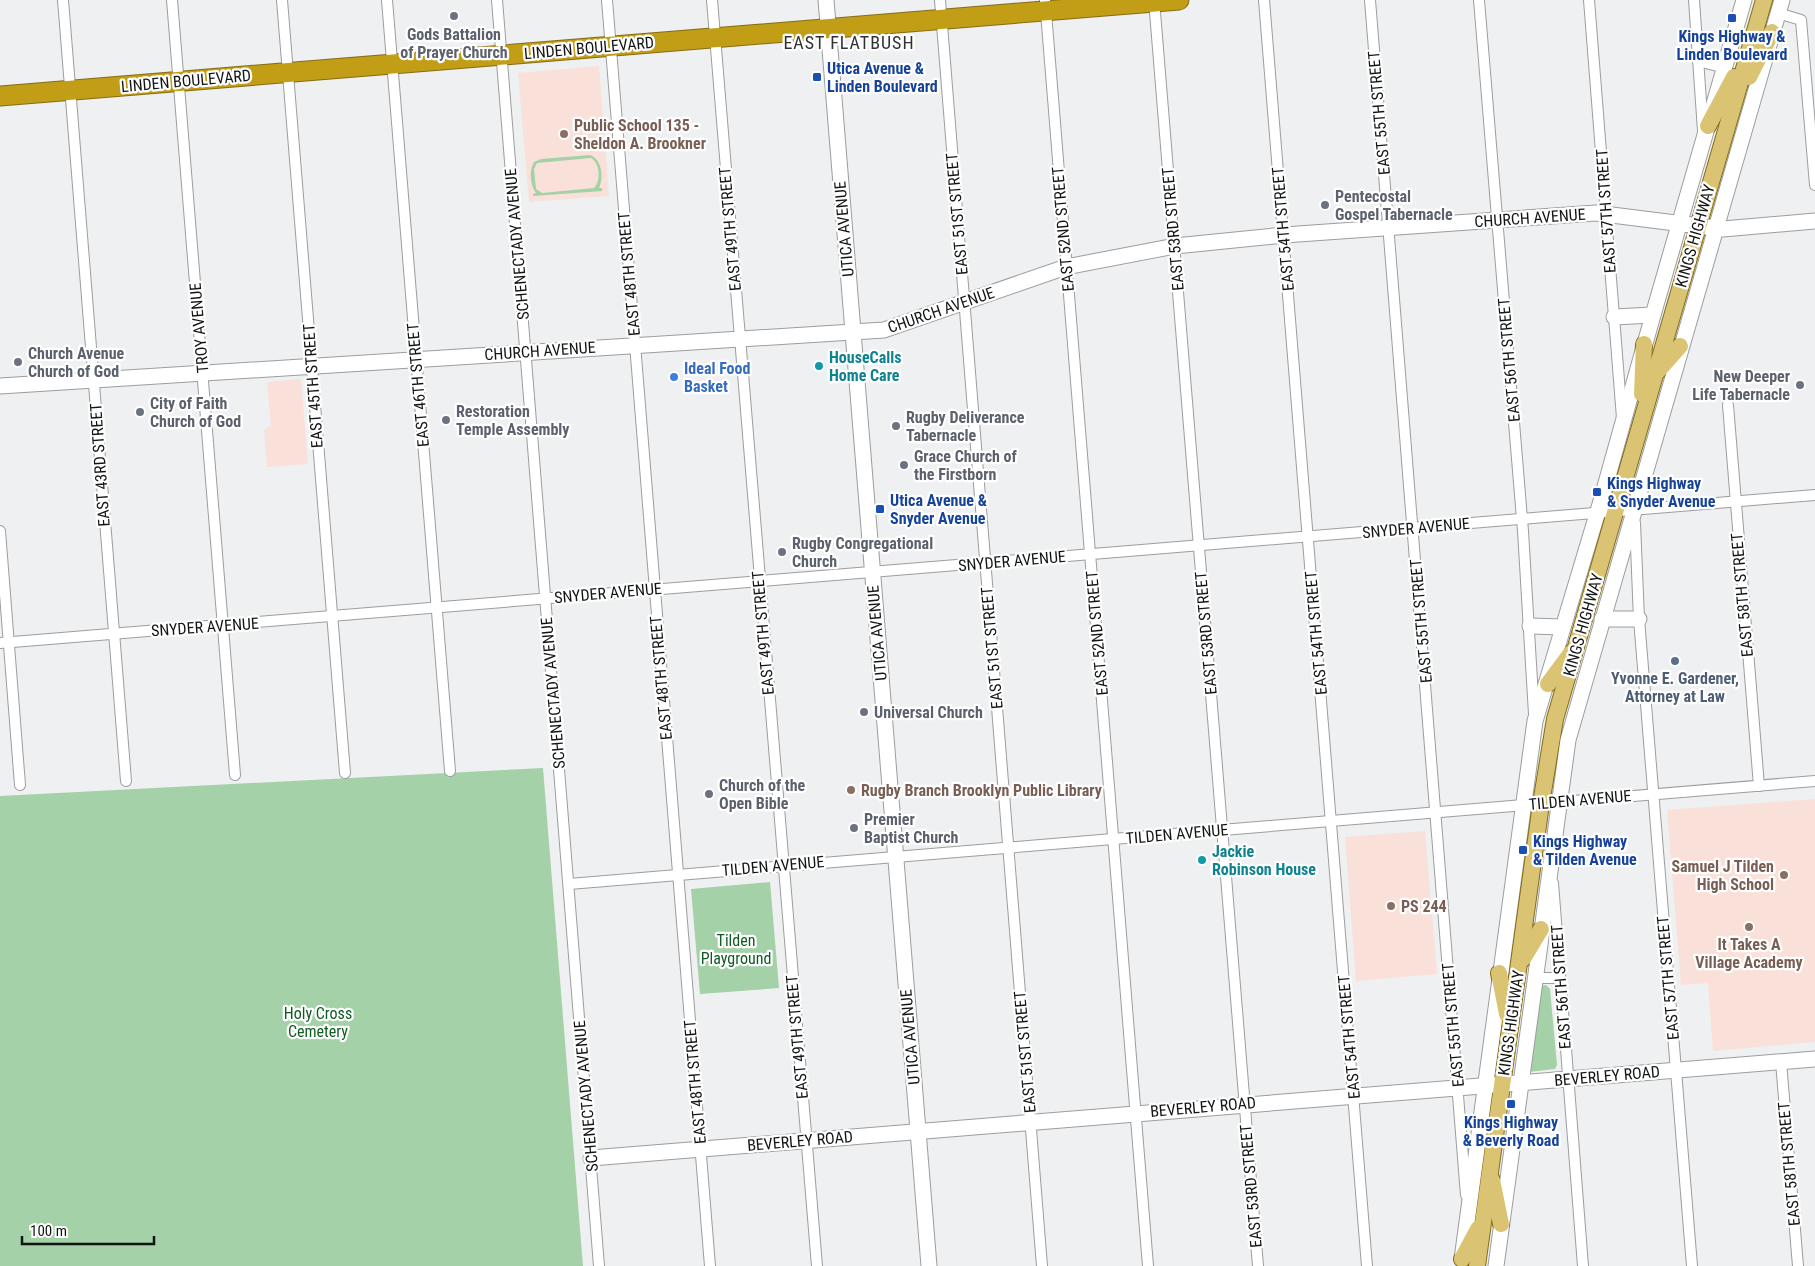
<svg xmlns="http://www.w3.org/2000/svg" width="1815" height="1266" font-family="'Roboto Condensed',sans-serif">
  <style>
    .education { fill: #f9e0d8 }
    .green { fill: #a4d1a8; fill-rule: evenodd }
    .lines { fill: none; stroke-linecap: round; stroke-linejoin: round }
    .street-casing { stroke: #9c9d9f; stroke-width: 12 }
    .secondary-casing { stroke: #9c9d9f; stroke-width: 17 }
    .primary-casing { stroke: #856d15; stroke-width: 18 }
    .highway-casing { stroke: #856d15; stroke-width: 21 }
    .street { stroke: #fff; stroke-width: 10 }
    .secondary { stroke: #fff; stroke-width: 15 }
    .primary { stroke: #dac473; stroke-width: 16 }
    .highway { stroke: #c29d16; stroke-width: 19 }
    .worship-dot { fill: #6b7280; stroke: #fff; stroke-width: 2 }
    .transit-dot { fill: #1a4fb4; stroke: #fff; stroke-width: 2 }
    .education-dot { fill: #8d6e63; stroke: #fff; stroke-width: 2 }
    .culture-dot { fill: #0f9aa8; stroke: #fff; stroke-width: 2 }
    .shop-dot { fill: #3f7fe0; stroke: #fff; stroke-width: 2 }
    .service-dot { fill: #5c6f8a; stroke: #fff; stroke-width: 2 }
    .labels { text-anchor: middle; dominant-baseline: central; stroke-width: 4.5; stroke-linejoin: round; paint-order: stroke }
    .worship-label { font-size: 16px; font-weight: bold; fill: #5b616d; stroke: #fff; text-anchor: start }
    .transit-label { font-size: 16px; font-weight: bold; fill: #164399; stroke: #fff; text-anchor: start }
    .street-label { font-size: 16px; fill: #131414; stroke: #fff }
    .education-label { font-size: 16px; font-weight: bold; fill: #785e54; stroke: #fff; text-anchor: start }
    .culture-label { font-size: 16px; font-weight: bold; fill: #0d838f; stroke: #fff; text-anchor: start }
    .shop-label { font-size: 16px; font-weight: bold; fill: #366cbe; stroke: #fff; text-anchor: start }
    .service-label { font-size: 16px; font-weight: bold; fill: #4e5e75; stroke: #fff }
    .park-label { font-size: 16px; fill: #0e5c22; stroke: #fff }
    .neighbourhood-label { font-size: 18px; letter-spacing: 1px; fill: #303133; stroke: #fff }
  </style>
  <rect width="100%" height="100%" fill="#eff0f2"/>
  <g class="education">
    <polygon points="599,66 609,196 529,202 518,73"/>
    <polygon points="301,379 308,464 267,467 264,430 271,426 267,382"/>
    <polygon points="1815,799 1815,1042 1713,1051 1708,983 1681,985 1667,810"/>
    <polygon points="1425,831 1437,974 1356,981 1345,837"/>
  </g>
  <g class="green">
    <path d="M590,155C602,159 604,178 599,188H602V191L533,196V194L536,193C530,185 529,170 534,162L541,159ZM591,158C600,163 601,181 594,188L542,193L536,189L534,169L537,163Z"/>
    <polygon points="543,768 583,1266 0,1266 0,796"/>
    <polygon points="770,882 779,988 700,994 691,889"/>
    <polygon points="1546,985 1550,989 1557,1065 1555,1069 1529,1072 1540,986"/>
  </g>
  <g class="lines">
    <defs>
      <g id="street">
        <polyline points="63,0 126,781"/>
        <polyline points="172,0 235,775"/>
        <polyline points="282,0 345,773"/>
        <polyline points="387,0 450,771"/>
        <polyline points="497,0 599,1266"/>
        <polyline points="607,0 710,1266"/>
        <polyline points="712,0 817,1266"/>
        <polyline points="940,0 1042,1266"/>
        <polyline points="1045,0 1148,1266"/>
        <polyline points="1154,0 1258,1266"/>
        <polyline points="1264,0 1367,1266"/>
        <polyline points="1370,0 1466,1195"/>
        <polyline points="1479,0 1523,531 1534,714"/>
        <polyline points="1589,0 1622,418"/>
        <polyline points="1694,0 1703,131"/>
        <polyline points="1778,13 1801,20 1815,185"/>
        <polyline points="1698,61 1725,68"/>
        <polyline points="1728,405 1759,786"/>
        <polyline points="1635,523 1639,619 1692,1266"/>
        <polyline points="0,531 20,785"/>
        <polyline points="0,643 1815,495"/>
        <polyline points="1553,883 1583,1266"/>
        <polyline points="569,884 1815,781"/>
        <polyline points="1535,978 1560,978"/>
        <polyline points="1781,1062 1798,1266"/>
      </g>
      <g id="secondary">
        <polyline points="826,0 929,1266"/>
        <polyline points="1614,317 1653,315"/>
        <polyline points="0,386 884,330 1066,267 1175,246 1284,235 1596,213 1723,229 1815,221"/>
        <polyline points="1602,619 1639,619"/>
        <polyline points="1530,626 1562,627"/>
        <polyline points="591,1158 1815,1059"/>
        <polyline points="1462,1259 1535,721 1601,501 1653,315 1744,0"/>
        <polyline points="1496,1266 1568,740 1782,0"/>
      </g>
      <g id="primary">
        <polyline points="1749,77 1772,32"/>
        <polyline points="1708,126 1734,77"/>
        <polyline points="1657,372 1680,346"/>
        <polyline points="1642,394 1644,344"/>
        <polyline points="1548,684 1571,653"/>
        <polyline points="1523,959 1541,929"/>
        <polyline points="1499,973 1507,1014"/>
        <polyline points="1492,1180 1501,1224"/>
        <polyline points="1462,1259 1478,1229"/>
        <polyline points="1477,1266 1541,804 1555,719 1764,0"/>
      </g>
      <polyline id="highway" points="0,96 1179,0"/>
    </defs>
    <use href="#street" class="street-casing"/>
    <use href="#secondary" class="secondary-casing"/>
    <use href="#primary" class="primary-casing"/>
    <use href="#highway" class="highway-casing"/>
    <use href="#street" class="street"/>
    <use href="#secondary" class="secondary"/>
    <use href="#primary" class="primary"/>
    <use href="#highway" class="highway"/>
  </g>
  <g class="worship-dot">
    <circle cx="454" cy="16" r="5"/>
    <circle cx="1325" cy="205" r="5"/>
    <circle cx="18" cy="362" r="5"/>
    <circle cx="1800" cy="385" r="5"/>
    <circle cx="140" cy="412" r="5"/>
    <circle cx="446" cy="420" r="5"/>
    <circle cx="896" cy="426" r="5"/>
    <circle cx="904" cy="465" r="5"/>
    <circle cx="782" cy="552" r="5"/>
    <circle cx="864" cy="712" r="5"/>
    <circle cx="709" cy="794" r="5"/>
    <circle cx="854" cy="828" r="5"/>
  </g>
  <g class="transit-dot">
    <rect x="1727" y="13" width="10" height="10" rx="2.5"/>
    <rect x="812" y="72" width="10" height="10" rx="2.5"/>
    <rect x="1592" y="487" width="10" height="10" rx="2.5"/>
    <rect x="875" y="504" width="10" height="10" rx="2.5"/>
    <rect x="1518" y="845" width="10" height="10" rx="2.5"/>
    <rect x="1506" y="1099" width="10" height="10" rx="2.5"/>
  </g>
  <g class="education-dot">
    <circle cx="564" cy="134" r="5"/>
    <circle cx="851" cy="790" r="5"/>
    <circle cx="1784" cy="875" r="5"/>
    <circle cx="1391" cy="906" r="5"/>
    <circle cx="1749" cy="927" r="5"/>
  </g>
  <g class="culture-dot">
    <circle cx="819" cy="366" r="5"/>
    <circle cx="1202" cy="860" r="5"/>
  </g>
  <circle class="shop-dot" cx="674" cy="377" r="5"/>
  <circle class="service-dot" cx="1675" cy="661" r="5"/>
  <g class="labels">
    <g class="worship-label">
      <text x="454" y="34" text-anchor="middle">Gods Battalion<tspan x="454" dy="18">of Prayer Church</tspan></text>
      <text x="1335" y="196">Pentecostal<tspan x="1335" dy="18">Gospel Tabernacle</tspan></text>
      <text x="28" y="353">Church Avenue<tspan x="28" dy="18">Church of God</tspan></text>
      <text x="1790" y="376" text-anchor="end">New Deeper<tspan x="1790" dy="18">Life Tabernacle</tspan></text>
      <text x="150" y="403">City of Faith<tspan x="150" dy="18">Church of God</tspan></text>
      <text x="456" y="411">Restoration<tspan x="456" dy="18">Temple Assembly</tspan></text>
      <text x="906" y="417">Rugby Deliverance<tspan x="906" dy="18">Tabernacle</tspan></text>
      <text x="914" y="456">Grace Church of<tspan x="914" dy="18">the Firstborn</tspan></text>
      <text x="792" y="543">Rugby Congregational<tspan x="792" dy="18">Church</tspan></text>
      <text x="874" y="712">Universal Church</text>
      <text x="719" y="785">Church of the<tspan x="719" dy="18">Open Bible</tspan></text>
      <text x="864" y="819">Premier<tspan x="864" dy="18">Baptist Church</tspan></text>
    </g>
    <g class="transit-label">
      <text x="1732" y="36" text-anchor="middle">Kings Highway &amp;<tspan x="1732" dy="18">Linden Boulevard</tspan></text>
      <text x="827" y="68">Utica Avenue &amp;<tspan x="827" dy="18">Linden Boulevard</tspan></text>
      <text x="1607" y="483">Kings Highway<tspan x="1607" dy="18">&amp; Snyder Avenue</tspan></text>
      <text x="890" y="500">Utica Avenue &amp;<tspan x="890" dy="18">Snyder Avenue</tspan></text>
      <text x="1533" y="841">Kings Highway<tspan x="1533" dy="18">&amp; Tilden Avenue</tspan></text>
      <text x="1511" y="1122" text-anchor="middle">Kings Highway<tspan x="1511" dy="18">&amp; Beverly Road</tspan></text>
    </g>
    <g class="street-label">
      <text transform="translate(589 48) rotate(-5)">LINDEN BOULEVARD</text>
      <text transform="translate(186 81) rotate(-5)">LINDEN BOULEVARD</text>
      <text transform="translate(1379 113) rotate(-95)">EAST 55TH STREET</text>
      <text transform="translate(1606 211) rotate(-94)">EAST 57TH STREET</text>
      <text transform="translate(957 214) rotate(-95)">EAST 51ST STREET</text>
      <text transform="translate(1530 218) rotate(-4)">CHURCH AVENUE</text>
      <text transform="translate(730 229) rotate(-95)">EAST 49TH STREET</text>
      <text transform="translate(844 229) rotate(-95)">UTICA AVENUE</text>
      <text transform="translate(1063 229) rotate(-95)">EAST 52ND STREET</text>
      <text transform="translate(1173 229) rotate(-95)">EAST 53RD STREET</text>
      <text transform="translate(1283 229) rotate(-95)">EAST 54TH STREET</text>
      <text transform="translate(1695 236) rotate(-74)">KINGS HIGHWAY</text>
      <text transform="translate(517 244) rotate(-95)">SCHENECTADY AVENUE</text>
      <text transform="translate(629 274) rotate(-95)">EAST 48TH STREET</text>
      <text transform="translate(941 310) rotate(-19)">CHURCH AVENUE</text>
      <text transform="translate(199 328) rotate(-95)">TROY AVENUE</text>
      <text transform="translate(540 351) rotate(-4)">CHURCH AVENUE</text>
      <text transform="translate(1509 360) rotate(-95)">EAST 56TH STREET</text>
      <text transform="translate(418 385) rotate(-95)">EAST 46TH STREET</text>
      <text transform="translate(313 386) rotate(-94)">EAST 45TH STREET</text>
      <text transform="translate(100 465) rotate(-94)">EAST 43RD STREET</text>
      <text transform="translate(1416 528) rotate(-5)">SNYDER AVENUE</text>
      <text transform="translate(1012 561) rotate(-5)">SNYDER AVENUE</text>
      <text transform="translate(608 593) rotate(-5)">SNYDER AVENUE</text>
      <text transform="translate(1742 595) rotate(-95)">EAST 58TH STREET</text>
      <text transform="translate(1421 621) rotate(-95)">EAST 55TH STREET</text>
      <text transform="translate(1583 625) rotate(-74)">KINGS HIGHWAY</text>
      <text transform="translate(205 627) rotate(-4)">SNYDER AVENUE</text>
      <text transform="translate(763 633) rotate(-95)">EAST 49TH STREET</text>
      <text transform="translate(877 633) rotate(-95)">UTICA AVENUE</text>
      <text transform="translate(1097 633) rotate(-95)">EAST 52ND STREET</text>
      <text transform="translate(1206 633) rotate(-95)">EAST 53RD STREET</text>
      <text transform="translate(1316 633) rotate(-95)">EAST 54TH STREET</text>
      <text transform="translate(992 648) rotate(-95)">EAST 51ST STREET</text>
      <text transform="translate(661 678) rotate(-95)">EAST 48TH STREET</text>
      <text transform="translate(553 693) rotate(-95)">SCHENECTADY AVENUE</text>
      <text transform="translate(1580 800) rotate(-5)">TILDEN AVENUE</text>
      <text transform="translate(1177 834) rotate(-5)">TILDEN AVENUE</text>
      <text transform="translate(773 866) rotate(-5)">TILDEN AVENUE</text>
      <text transform="translate(1668 978) rotate(-95)">EAST 57TH STREET</text>
      <text transform="translate(1561 987) rotate(-94)">EAST 56TH STREET</text>
      <text transform="translate(1511 1023) rotate(-82)">KINGS HIGHWAY</text>
      <text transform="translate(1453 1025) rotate(-95)">EAST 55TH STREET</text>
      <text transform="translate(797 1037) rotate(-95)">EAST 49TH STREET</text>
      <text transform="translate(910 1037) rotate(-95)">UTICA AVENUE</text>
      <text transform="translate(1349 1037) rotate(-95)">EAST 54TH STREET</text>
      <text transform="translate(1025 1052) rotate(-95)">EAST 51ST STREET</text>
      <text transform="translate(1607 1076) rotate(-5)">BEVERLEY ROAD</text>
      <text transform="translate(695 1082) rotate(-95)">EAST 48TH STREET</text>
      <text transform="translate(586 1096) rotate(-95)">SCHENECTADY AVENUE</text>
      <text transform="translate(1203 1107) rotate(-5)">BEVERLEY ROAD</text>
      <text transform="translate(800 1141) rotate(-5)">BEVERLEY ROAD</text>
      <text transform="translate(1789 1164) rotate(-95)">EAST 58TH STREET</text>
      <text transform="translate(1251 1186) rotate(-95)">EAST 53RD STREET</text>
    </g>
    <g class="education-label">
      <text x="574" y="125">Public School 135 -<tspan x="574" dy="18">Sheldon A. Brookner</tspan></text>
      <text x="861" y="790">Rugby Branch Brooklyn Public Library</text>
      <text x="1774" y="866" text-anchor="end">Samuel J Tilden<tspan x="1774" dy="18">High School</tspan></text>
      <text x="1401" y="906">PS 244</text>
      <text x="1749" y="944" text-anchor="middle">It Takes A<tspan x="1749" dy="18">Village Academy</tspan></text>
    </g>
    <g class="culture-label">
      <text x="829" y="357">HouseCalls<tspan x="829" dy="18">Home Care</tspan></text>
      <text x="1212" y="851">Jackie<tspan x="1212" dy="18">Robinson House</tspan></text>
    </g>
    <g class="shop-label">
      <text x="684" y="368">Ideal Food<tspan x="684" dy="18">Basket</tspan></text>
    </g>
    <g class="service-label">
      <text x="1675" y="678">Yvonne E. Gardener,<tspan x="1675" dy="18">Attorney at Law</tspan></text>
    </g>
    <g class="park-label">
      <text x="736" y="940">Tilden<tspan x="736" dy="18">Playground</tspan></text>
      <text x="318" y="1013">Holy Cross<tspan x="318" dy="18">Cemetery</tspan></text>
    </g>
    <g class="neighbourhood-label">
      <text x="849" y="42">EAST FLATBUSH</text>
    </g>
  </g>
  <path d="M22 1236v8h132v-8" fill="none" stroke="#131414" stroke-width="2.5"/>
  <text x="30" y="1236" font-size="15" fill="#131414" stroke="#ffffff" stroke-width="4" paint-order="stroke">100 m</text>
</svg>
